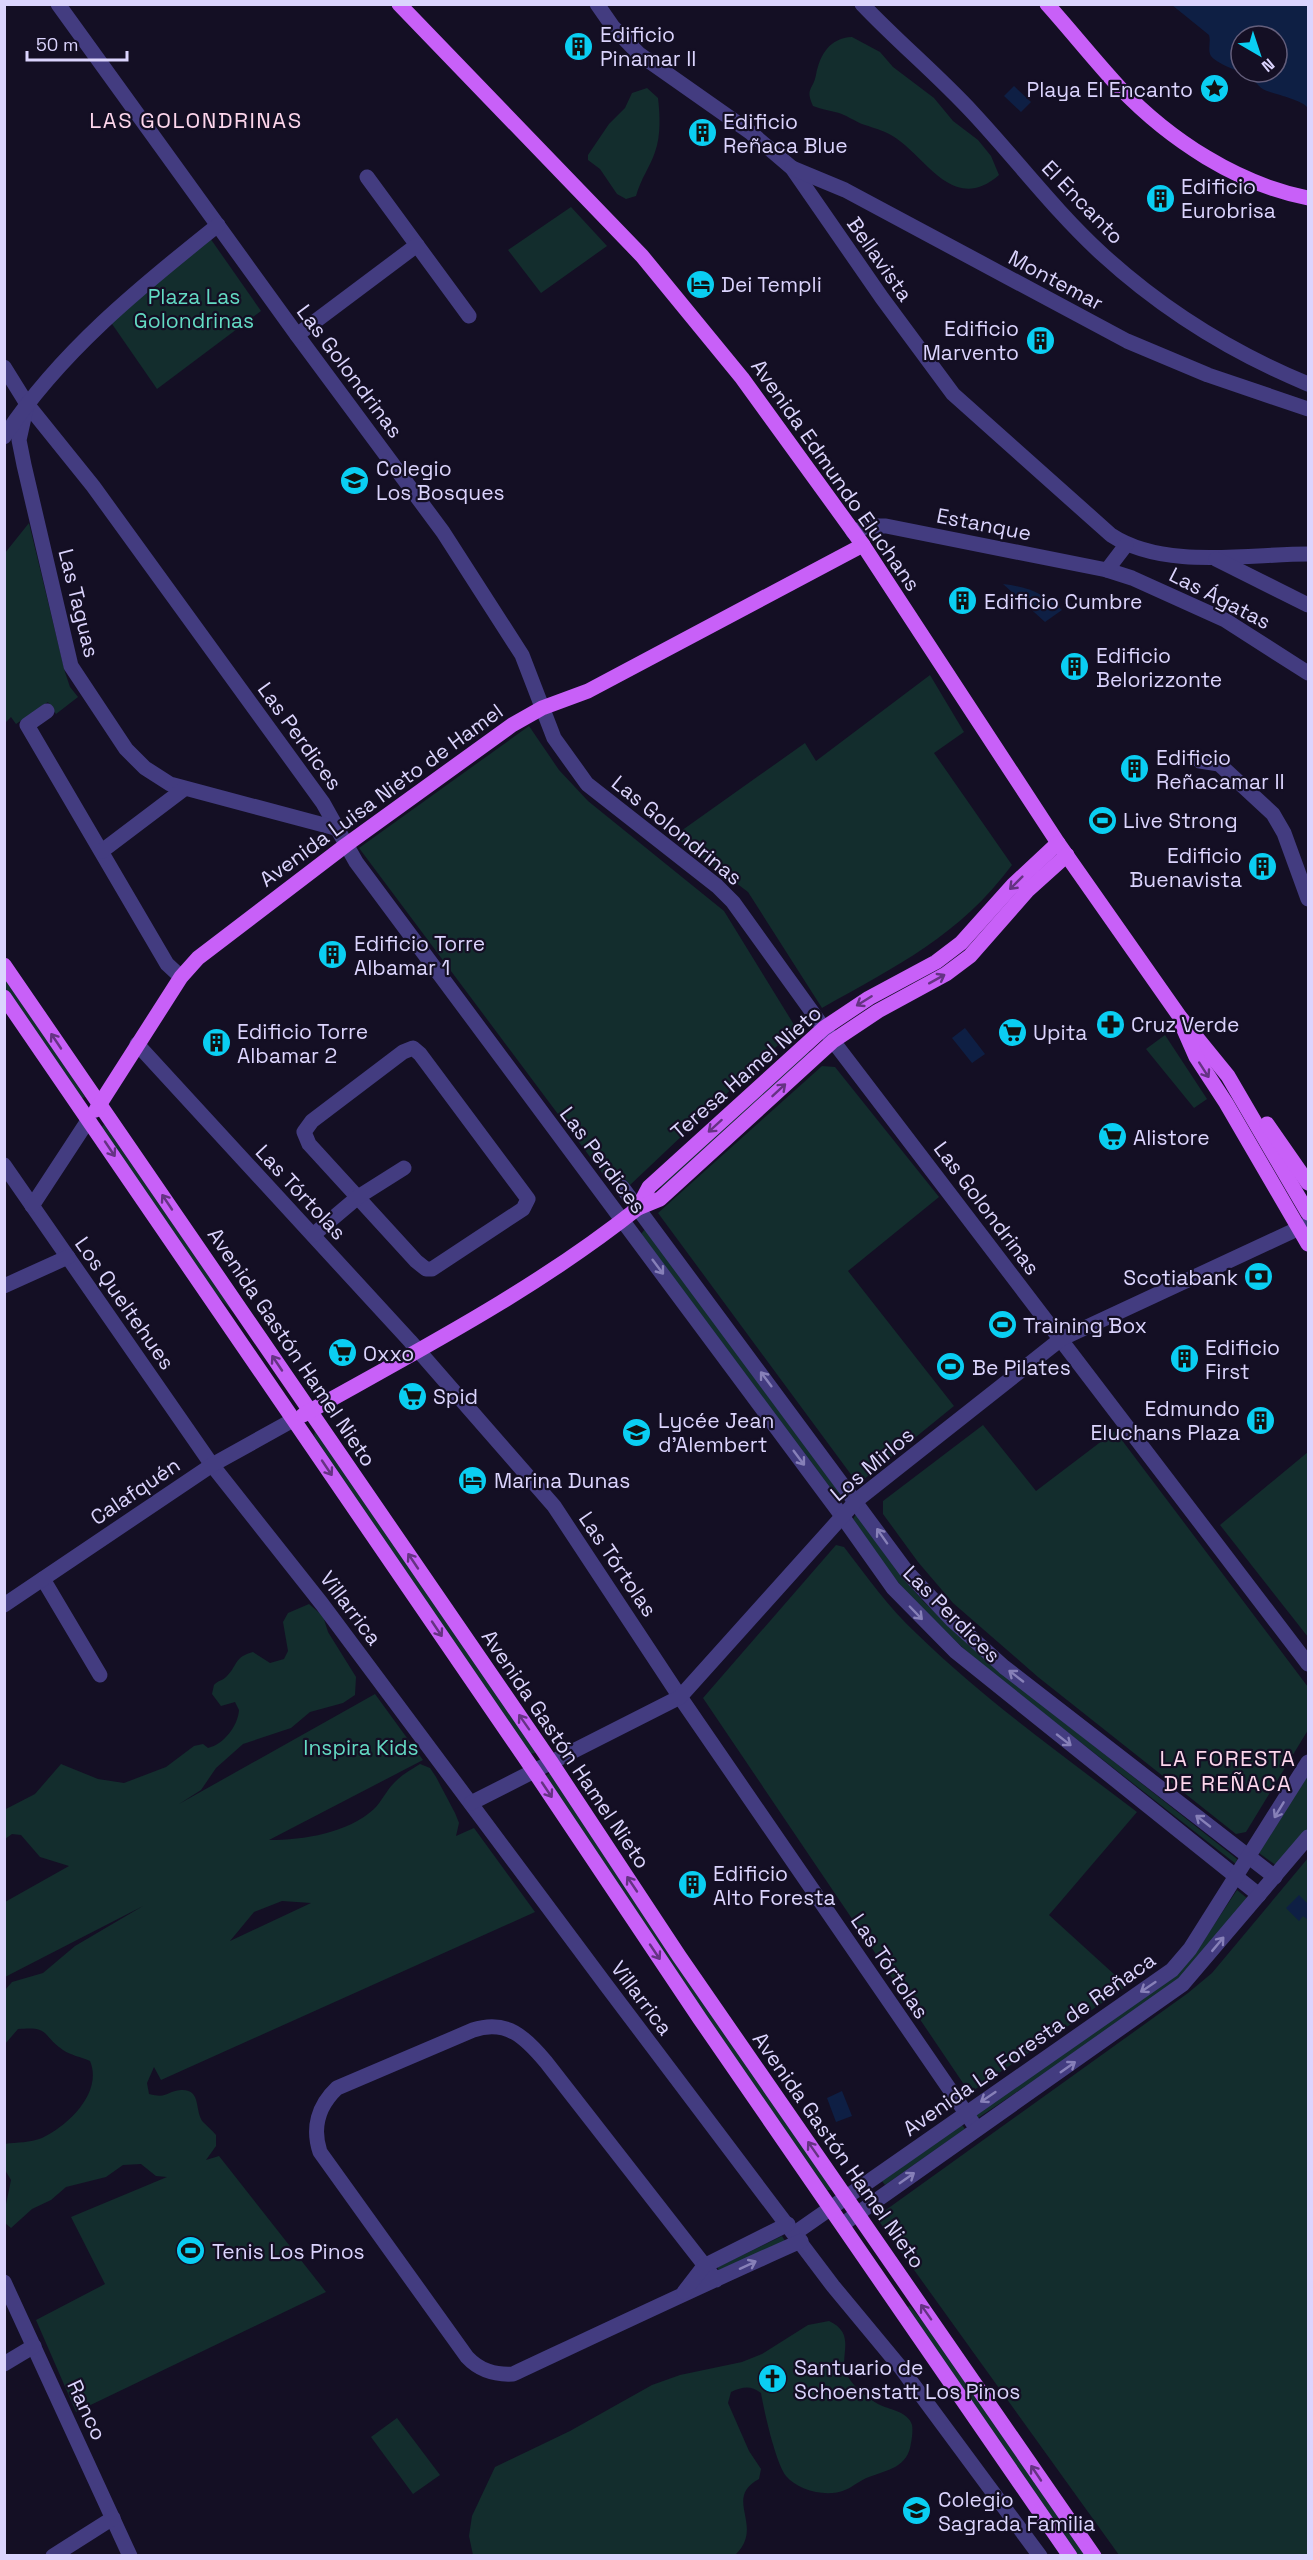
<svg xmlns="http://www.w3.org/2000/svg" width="1313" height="2560" font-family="'Space Grotesk',sans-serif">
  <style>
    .green { fill: #132d2d; fill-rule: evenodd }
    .water { fill: #0e1f44; fill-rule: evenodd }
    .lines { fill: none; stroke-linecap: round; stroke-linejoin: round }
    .minor { stroke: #433c80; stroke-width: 15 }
    .major { stroke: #c860f8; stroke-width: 15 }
    .oneway { stroke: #653383 }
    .oneway2 { stroke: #8780b8 }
    .labels { text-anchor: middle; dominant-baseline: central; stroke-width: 4.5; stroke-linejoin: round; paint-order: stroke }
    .poi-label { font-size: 21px; fill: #dbd4fd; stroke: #140f24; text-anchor: start }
    .street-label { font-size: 21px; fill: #dbd4fd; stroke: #140f24 }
    .park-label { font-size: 21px; fill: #63dac3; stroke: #140f24 }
    .neighbourhood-label { font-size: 22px; letter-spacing: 1.5px; fill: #fdd6ec; stroke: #140f24 }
  </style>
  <rect width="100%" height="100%" fill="#140f24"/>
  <g class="green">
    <path d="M852,37L880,52L893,67L934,98L953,121L978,140L991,156L999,175C952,216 925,154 891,135C882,130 874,128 865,125C855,122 846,114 835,112C828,110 821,109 813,106C805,88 813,90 816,75C820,54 830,38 852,37Z"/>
    <path d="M647,88L658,98C660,115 661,136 655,152C650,167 641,178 636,196L626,199L617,194L600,169L588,160V155L609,124L625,108L632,93Z"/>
    <polygon points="571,207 607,246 541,293 508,250"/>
    <polygon points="210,238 261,311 157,389 110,321"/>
    <polygon points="29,523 65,672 70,687 78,697 56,714 48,702 16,724 11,717 5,723 5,553"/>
    <path d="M930,675L964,732L934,753L1012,865C959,936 898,965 822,1008L748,892L674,836L805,743L816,761Z"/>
    <polygon points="529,726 559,770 588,801 724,911 796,1028 630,1185 621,1174 608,1181 359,848"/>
    <polygon points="4,974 85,1097 80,1099 5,989"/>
    <polygon points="1165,1035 1207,1099 1194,1108 1146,1049"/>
    <polygon points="807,1050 810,1054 663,1189 660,1185"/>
    <polygon points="822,1066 835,1067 939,1197 848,1271 954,1406 858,1484 658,1213"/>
    <polygon points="104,1124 234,1313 213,1291 101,1128"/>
    <polygon points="645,1229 844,1499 841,1502 641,1234"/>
    <polygon points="983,1425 1036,1491 1115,1431 1308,1687 1308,1730 1246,1832 1236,1834 1038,1677 953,1603 918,1562 883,1514 883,1501"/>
    <polygon points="315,1430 535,1750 535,1753 530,1754 314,1436"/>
    <polygon points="1308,1452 1308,1637 1220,1525"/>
    <polygon points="856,1514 897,1571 924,1602 982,1657 1237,1859 1236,1864 978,1662 919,1607 892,1575 853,1519"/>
    <path d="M836,1545L844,1547C867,1577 889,1608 917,1634C985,1700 1062,1755 1137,1812L1049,1915L1127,1986L974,2090L967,2089L703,1698Z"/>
    <path d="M309,1604L323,1616L328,1632L356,1677L355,1695L343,1703L310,1712L291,1728L243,1744L216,1768L201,1790L179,1804L375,1694L423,1760L269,1840C304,1840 348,1833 374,1809C382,1801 386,1791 394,1783C401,1775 411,1770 420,1764L430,1768L436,1777L455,1813L459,1823L456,1836L474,1828L535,1912L161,2080L154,2067L147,2083L149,2094C168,2099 167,2091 181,2090C202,2089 194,2111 203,2122C207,2126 212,2130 216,2135V2146L206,2160L219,2156L326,2292L76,2412L36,2320L105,2284L71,2217L167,2177L156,2176L141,2164L123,2165L106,2177L66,2187L51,2200L32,2209L11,2228L5,2223V2209L11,2180L5,2170V2144C17,2142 30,2143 42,2138C69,2125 103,2092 90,2061C81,2057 70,2055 63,2050C41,2035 51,2026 18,2029L5,2044V1990L12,1982L43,1973L75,1946L143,1906L5,1977V1902L69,1866L40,1857L21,1835L12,1834L5,1839L4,1810L35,1794L61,1764L98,1779L124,1783L166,1767L194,1746L203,1744L208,1748C224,1744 238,1726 239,1710L235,1702L221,1706L212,1694L214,1685C218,1680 223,1681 227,1676C238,1665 234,1657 253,1652L270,1663L284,1659L288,1651L283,1622L288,1613ZM282,1901L311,1903L230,1941L254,1912Z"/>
    <polygon points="551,1772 832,2186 832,2190 827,2190 686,1988 545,1776"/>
    <polygon points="1308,1775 1308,1829 1277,1866 1259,1853"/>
    <polygon points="1308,1858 1308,2555 1119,2555 876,2217 1188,1993 1212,1973"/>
    <polygon points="1237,1890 1248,1899 1178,1980 1150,2003 978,2118 976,2115 1194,1955"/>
    <polygon points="962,2125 965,2129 885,2185 882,2181"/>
    <polygon points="782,2236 785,2241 718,2271 718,2267"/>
    <polygon points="910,2306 929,2329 1086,2555 1077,2555 907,2307"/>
    <path d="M829,2321C859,2335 836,2358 848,2377C855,2388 867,2398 878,2404C889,2410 908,2411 912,2425C913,2430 912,2438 911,2443C908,2467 888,2470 869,2477C860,2480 853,2487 845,2490C826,2498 798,2490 786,2476C776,2464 764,2411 761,2393C750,2385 743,2387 731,2392L728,2403L749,2451L761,2469L759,2479C722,2499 766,2526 735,2555H473L469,2536L472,2516L495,2467L570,2431L652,2385L680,2375L742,2362L762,2354L808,2325Z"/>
    <polygon points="397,2418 440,2475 413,2494 371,2437"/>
  </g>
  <g class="water">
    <path d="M1172,5H1308V108C1302,100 1278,95 1267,91C1257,88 1254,77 1246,74C1238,71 1212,62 1210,54C1208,48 1211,42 1209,35ZM1241,36H1277V72H1241Z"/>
    <polygon points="1014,86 1031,102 1021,112 1004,96"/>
    <path d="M1003,584C1028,587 1043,593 1062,610L1045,622Z"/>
    <polygon points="965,1028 985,1054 972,1063 952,1038"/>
    <polygon points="1299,1895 1308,1904 1307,1919 1303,1916 1299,1921 1286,1908"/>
    <polygon points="842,2091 852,2116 836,2122 827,2098"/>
  </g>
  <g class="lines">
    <g class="minor">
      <polyline points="58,4 297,335 443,532 522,655 554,738 587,784 717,886 733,902 833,1041 1308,1664"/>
      <path d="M597,4L613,27L639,54L750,132L792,168L882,298L953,394L1111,535C1164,570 1248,554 1308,554"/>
      <path d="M862,4C898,42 938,75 973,113C1016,159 1055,211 1102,254C1162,309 1233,353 1308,384"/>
      <polyline points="792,168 845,190 1127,341 1208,375 1308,409"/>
      <polyline points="367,177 469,316"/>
      <polyline points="297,335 417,245"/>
      <polyline points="4,367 27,404 93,486 323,803 356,862 842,1516 893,1588 956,1652 1259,1895"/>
      <polyline points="27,404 19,440 24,465 71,666 126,749 145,768 170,784 339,829"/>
      <path d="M4,437C59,353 140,287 218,225"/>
      <polyline points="853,532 868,526 886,526 1107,570 1132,578 1225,620 1308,673"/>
      <polyline points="1216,559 1308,605"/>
      <polyline points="1107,570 1126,545"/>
      <polyline points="47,711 27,725 167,964 181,977"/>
      <polyline points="1200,761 1219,764 1273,814 1284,833 1308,899"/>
      <polyline points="102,851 184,789"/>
      <polyline points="137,1044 410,1341 554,1506 680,1697 977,2129"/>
      <polygon points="413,1048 420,1054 528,1199 523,1209 432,1269 426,1269 416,1261 309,1144 304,1132 312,1121 403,1052"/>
      <polyline points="4,1165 212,1465 322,1604 606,1985 833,2286 901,2368 1040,2556"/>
      <polyline points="622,1187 907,1572 953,1621 1004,1667 1275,1877"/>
      <polyline points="32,1206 89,1119"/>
      <polyline points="313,1235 358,1197 404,1168"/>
      <polyline points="4,1286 68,1257"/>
      <polyline points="43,1579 100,1675"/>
      <polyline points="4,1605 212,1465 293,1420"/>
      <polyline points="471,1803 680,1697 857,1500 1061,1339 1308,1224"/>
      <polyline points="843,2224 1183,1984 1308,1837"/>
      <polyline points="795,2233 1172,1970 1190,1949 1308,1762"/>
      <path d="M716,2280L546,2062C525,2037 507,2019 473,2030L337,2088C318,2106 312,2128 320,2152L467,2357C480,2371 495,2375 513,2374C609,2329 704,2284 801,2241"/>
      <polyline points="4,2282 130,2556"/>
      <polyline points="684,2292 704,2266 788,2224"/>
      <polyline points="4,2364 34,2346"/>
      <polyline points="53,2556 113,2518"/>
    </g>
    <g class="major">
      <polyline points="399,4 642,256 742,378 863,545 1058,843 1180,1017 1228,1076 1308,1213"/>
      <path d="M1047,4C1072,32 1095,61 1120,88C1170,140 1237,184 1308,198"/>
      <polyline points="4,965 551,1762 679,1956 1094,2556"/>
      <polyline points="4,997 534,1771 700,2019 1070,2556"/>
      <polyline points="1181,1023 1196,1057 1226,1103 1308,1244"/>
      <polyline points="96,1110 181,977 198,958 346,845 512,725 542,708 588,691 863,545"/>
      <polyline points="1267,1124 1308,1183"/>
      <polyline points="638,1208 649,1187 824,1028 869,998 936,962 961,943 1013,885 1058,843"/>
      <path d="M303,1415C417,1351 535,1290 638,1208L660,1199L833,1041L878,1011L946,974L970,956L1027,891L1067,855"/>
    </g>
  </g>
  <defs><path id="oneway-shaft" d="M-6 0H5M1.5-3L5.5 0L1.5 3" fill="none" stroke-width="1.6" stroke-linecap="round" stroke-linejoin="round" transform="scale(1.5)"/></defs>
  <g class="oneway">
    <use href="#oneway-shaft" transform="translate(1016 883) rotate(135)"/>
    <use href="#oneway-shaft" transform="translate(937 979) rotate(-29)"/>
    <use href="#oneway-shaft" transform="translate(864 1001) rotate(148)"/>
    <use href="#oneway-shaft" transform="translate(56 1041) rotate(-124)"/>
    <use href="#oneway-shaft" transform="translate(1204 1070) rotate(57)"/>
    <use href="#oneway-shaft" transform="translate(779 1090) rotate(-43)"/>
    <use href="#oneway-shaft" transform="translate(715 1126) rotate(138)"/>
    <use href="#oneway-shaft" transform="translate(110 1149) rotate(56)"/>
    <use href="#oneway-shaft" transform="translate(167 1202) rotate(-124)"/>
    <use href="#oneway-shaft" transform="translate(277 1363) rotate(-124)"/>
    <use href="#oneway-shaft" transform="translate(327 1468) rotate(56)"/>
    <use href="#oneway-shaft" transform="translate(413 1561) rotate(-124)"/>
    <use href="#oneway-shaft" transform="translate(437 1629) rotate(56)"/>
    <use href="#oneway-shaft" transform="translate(524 1722) rotate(-125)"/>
    <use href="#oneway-shaft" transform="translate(547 1790) rotate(56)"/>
    <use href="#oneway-shaft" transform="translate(632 1884) rotate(-124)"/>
    <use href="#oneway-shaft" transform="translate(655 1952) rotate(56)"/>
    <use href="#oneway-shaft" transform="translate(813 2149) rotate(-125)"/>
    <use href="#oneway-shaft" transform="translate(926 2312) rotate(-125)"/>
    <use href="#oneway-shaft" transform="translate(1036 2473) rotate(-124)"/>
  </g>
  <g class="oneway2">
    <use href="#oneway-shaft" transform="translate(658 1267) rotate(53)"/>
    <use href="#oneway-shaft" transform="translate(766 1379) rotate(-127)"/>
    <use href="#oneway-shaft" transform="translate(799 1458) rotate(53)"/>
    <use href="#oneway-shaft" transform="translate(882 1536) rotate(-125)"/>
    <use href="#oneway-shaft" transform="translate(916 1613) rotate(46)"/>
    <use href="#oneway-shaft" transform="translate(1016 1676) rotate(-142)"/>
    <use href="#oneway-shaft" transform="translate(1064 1740) rotate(38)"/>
    <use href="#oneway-shaft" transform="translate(1279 1810) rotate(121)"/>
    <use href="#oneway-shaft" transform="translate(1203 1821) rotate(-142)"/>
    <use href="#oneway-shaft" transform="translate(1218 1944) rotate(-50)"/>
    <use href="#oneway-shaft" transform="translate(1148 1987) rotate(146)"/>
    <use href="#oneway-shaft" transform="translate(1068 2067) rotate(-35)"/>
    <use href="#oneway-shaft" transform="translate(988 2097) rotate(146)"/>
    <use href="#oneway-shaft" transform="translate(907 2178) rotate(-35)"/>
    <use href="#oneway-shaft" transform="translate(748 2265) rotate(-25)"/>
  </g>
  <defs>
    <symbol id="building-disc" viewBox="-11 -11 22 22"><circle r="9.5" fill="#0acef2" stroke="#140f24"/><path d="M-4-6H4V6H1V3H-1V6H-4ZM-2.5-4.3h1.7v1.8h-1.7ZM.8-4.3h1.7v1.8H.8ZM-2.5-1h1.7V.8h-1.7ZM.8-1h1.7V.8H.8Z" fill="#111"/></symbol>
    <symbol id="sight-disc" viewBox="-11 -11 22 22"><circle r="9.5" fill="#0acef2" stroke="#140f24"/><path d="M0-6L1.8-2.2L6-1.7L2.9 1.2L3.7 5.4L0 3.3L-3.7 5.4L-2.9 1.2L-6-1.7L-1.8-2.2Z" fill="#111"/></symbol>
    <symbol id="hotel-disc" viewBox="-11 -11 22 22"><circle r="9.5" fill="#0acef2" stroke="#140f24"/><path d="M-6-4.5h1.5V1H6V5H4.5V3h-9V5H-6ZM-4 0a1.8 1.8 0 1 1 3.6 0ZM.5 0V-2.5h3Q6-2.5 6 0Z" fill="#111"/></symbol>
    <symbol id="school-disc" viewBox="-11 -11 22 22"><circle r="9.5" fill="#0acef2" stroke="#140f24"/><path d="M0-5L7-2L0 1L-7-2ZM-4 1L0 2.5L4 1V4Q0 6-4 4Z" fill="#111"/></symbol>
    <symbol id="stadium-disc" viewBox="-11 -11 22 22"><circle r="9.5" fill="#0acef2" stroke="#140f24"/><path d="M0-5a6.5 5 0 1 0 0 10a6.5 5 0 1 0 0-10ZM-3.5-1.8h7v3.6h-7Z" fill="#111"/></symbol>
    <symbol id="pharmacy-disc" viewBox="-11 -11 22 22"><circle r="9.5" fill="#0acef2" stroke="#140f24"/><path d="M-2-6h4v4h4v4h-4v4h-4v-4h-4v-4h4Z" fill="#111"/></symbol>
    <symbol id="supermarket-disc" viewBox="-11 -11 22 22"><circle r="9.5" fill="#0acef2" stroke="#140f24"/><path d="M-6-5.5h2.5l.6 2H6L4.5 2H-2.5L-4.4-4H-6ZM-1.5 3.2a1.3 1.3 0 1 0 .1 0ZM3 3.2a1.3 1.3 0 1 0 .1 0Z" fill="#111"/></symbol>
    <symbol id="bank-disc" viewBox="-11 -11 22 22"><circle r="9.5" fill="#0acef2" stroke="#140f24"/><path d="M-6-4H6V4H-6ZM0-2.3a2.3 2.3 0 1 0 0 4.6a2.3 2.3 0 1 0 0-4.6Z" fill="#111"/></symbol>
    <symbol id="church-disc" viewBox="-11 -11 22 22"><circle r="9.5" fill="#0acef2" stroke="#140f24"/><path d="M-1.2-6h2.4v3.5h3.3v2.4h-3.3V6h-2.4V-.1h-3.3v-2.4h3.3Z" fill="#111"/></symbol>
  </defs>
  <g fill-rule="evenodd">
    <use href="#building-disc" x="562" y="30" width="33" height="33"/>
    <use href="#sight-disc" x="1198" y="72" width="33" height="33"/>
    <use href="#building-disc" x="686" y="116" width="33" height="33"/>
    <use href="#building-disc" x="1144" y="182" width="33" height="33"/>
    <use href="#hotel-disc" x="684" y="268" width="33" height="33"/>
    <use href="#building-disc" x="1024" y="324" width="33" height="33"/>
    <use href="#school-disc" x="338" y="464" width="33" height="33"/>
    <use href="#building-disc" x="946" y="584" width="33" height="33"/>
    <use href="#building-disc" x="1058" y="650" width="33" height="33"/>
    <use href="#building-disc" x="1118" y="752" width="33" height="33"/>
    <use href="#stadium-disc" x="1086" y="804" width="33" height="33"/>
    <use href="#building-disc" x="1246" y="850" width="33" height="33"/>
    <use href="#building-disc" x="316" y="938" width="33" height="33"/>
    <use href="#pharmacy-disc" x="1094" y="1008" width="33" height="33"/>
    <use href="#supermarket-disc" x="996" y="1016" width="33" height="33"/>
    <use href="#building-disc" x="200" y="1026" width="33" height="33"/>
    <use href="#supermarket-disc" x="1096" y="1120" width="33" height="33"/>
    <use href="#bank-disc" x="1242" y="1260" width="33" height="33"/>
    <use href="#stadium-disc" x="986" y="1308" width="33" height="33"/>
    <use href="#supermarket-disc" x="326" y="1336" width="33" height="33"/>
    <use href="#building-disc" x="1168" y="1342" width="33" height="33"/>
    <use href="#stadium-disc" x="934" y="1350" width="33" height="33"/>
    <use href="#supermarket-disc" x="396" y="1380" width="33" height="33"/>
    <use href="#building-disc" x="1244" y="1404" width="33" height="33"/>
    <use href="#school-disc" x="620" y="1416" width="33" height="33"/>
    <use href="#hotel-disc" x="456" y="1464" width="33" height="33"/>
    <use href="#building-disc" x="676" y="1868" width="33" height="33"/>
    <use href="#stadium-disc" x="174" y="2234" width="33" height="33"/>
    <use href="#church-disc" x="756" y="2362" width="33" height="33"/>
    <use href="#school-disc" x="900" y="2494" width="33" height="33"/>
  </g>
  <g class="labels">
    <g class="poi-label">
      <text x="600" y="34">Edificio<tspan x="600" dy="24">Pinamar II</tspan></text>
      <text x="1193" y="89" text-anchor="end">Playa El Encanto</text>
      <text x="723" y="121">Edificio<tspan x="723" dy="24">Reñaca Blue</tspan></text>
      <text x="1181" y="186">Edificio<tspan x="1181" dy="24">Eurobrisa</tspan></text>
      <text x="721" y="284">Dei Templi</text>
      <text x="1019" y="328" text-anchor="end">Edificio<tspan x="1019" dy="24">Marvento</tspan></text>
      <text x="376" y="468">Colegio<tspan x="376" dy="24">Los Bosques</tspan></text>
      <text x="984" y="601">Edificio Cumbre</text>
      <text x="1096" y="655">Edificio<tspan x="1096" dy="24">Belorizzonte</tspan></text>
      <text x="1156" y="757">Edificio<tspan x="1156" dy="24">Reñacamar II</tspan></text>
      <text x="1123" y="820">Live Strong</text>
      <text x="1242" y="855" text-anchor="end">Edificio<tspan x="1242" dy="24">Buenavista</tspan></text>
      <text x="354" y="943">Edificio Torre<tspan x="354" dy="24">Albamar 1</tspan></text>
      <text x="1131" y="1024">Cruz Verde</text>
      <text x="237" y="1031">Edificio Torre<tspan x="237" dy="24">Albamar 2</tspan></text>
      <text x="1033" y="1032">Upita</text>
      <text x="1133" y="1137">Alistore</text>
      <text x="1238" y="1277" text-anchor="end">Scotiabank</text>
      <text x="1023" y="1325">Training Box</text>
      <text x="1205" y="1347">Edificio<tspan x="1205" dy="24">First</tspan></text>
      <text x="363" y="1353">Oxxo</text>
      <text x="972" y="1367">Be Pilates</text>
      <text x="433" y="1396">Spid</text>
      <text x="1240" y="1408" text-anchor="end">Edmundo<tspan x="1240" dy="24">Eluchans Plaza</tspan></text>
      <text x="658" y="1420">Lycée Jean<tspan x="658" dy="24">d’Alembert</tspan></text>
      <text x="494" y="1480">Marina Dunas</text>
      <text x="713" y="1873">Edificio<tspan x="713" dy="24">Alto Foresta</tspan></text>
      <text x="212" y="2251">Tenis Los Pinos</text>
      <text x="794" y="2367">Santuario de<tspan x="794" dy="24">Schoenstatt Los Pinos</tspan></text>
      <text x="938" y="2499">Colegio<tspan x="938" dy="24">Sagrada Familia</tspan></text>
    </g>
    <g class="street-label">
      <text transform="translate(1083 202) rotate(46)">El Encanto</text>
      <text transform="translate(880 259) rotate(55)">Bellavista</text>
      <text transform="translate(1056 280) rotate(28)">Montemar</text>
      <text transform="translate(350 371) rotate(53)">Las Golondrinas</text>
      <text transform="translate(836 475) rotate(55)">Avenida Edmundo Eluchans</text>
      <text transform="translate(984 524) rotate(11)">Estanque</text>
      <text transform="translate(1220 598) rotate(27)">Las Ágatas</text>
      <text transform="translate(79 603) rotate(76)">Las Taguas</text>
      <text transform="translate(300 736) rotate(54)">Las Perdices</text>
      <text transform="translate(381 795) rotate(-36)">Avenida Luisa Nieto de Hamel</text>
      <text transform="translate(677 830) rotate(39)">Las Golondrinas</text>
      <text transform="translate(746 1072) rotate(-41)">Teresa Hamel Nieto</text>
      <text transform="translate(603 1160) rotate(53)">Las Perdices</text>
      <text transform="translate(301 1192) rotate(47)">Las Tórtolas</text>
      <text transform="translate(987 1208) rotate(53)">Las Golondrinas</text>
      <text transform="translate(125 1303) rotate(55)">Los Queltehues</text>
      <text transform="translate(292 1347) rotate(56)">Avenida Gastón Hamel Nieto</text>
      <text transform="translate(872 1464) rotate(-40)">Los Mirlos</text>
      <text transform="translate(135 1491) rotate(-34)">Calafquén</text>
      <text transform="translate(618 1564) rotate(56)">Las Tórtolas</text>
      <text transform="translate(351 1608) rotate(53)">Villarrica</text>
      <text transform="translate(952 1614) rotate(45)">Las Perdices</text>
      <text transform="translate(566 1749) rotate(56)">Avenida Gastón Hamel Nieto</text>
      <text transform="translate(890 1966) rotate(56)">Las Tórtolas</text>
      <text transform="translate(642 1998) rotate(53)">Villarrica</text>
      <text transform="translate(1029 2044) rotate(-35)">Avenida La Foresta de Reñaca</text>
      <text transform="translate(839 2150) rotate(55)">Avenida Gastón Hamel Nieto</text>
      <text transform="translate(87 2410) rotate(65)">Ranco</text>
    </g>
    <g class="park-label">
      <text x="194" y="296">Plaza Las<tspan x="194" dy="24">Golondrinas</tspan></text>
      <text x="361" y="1747">Inspira Kids</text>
    </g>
    <g class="neighbourhood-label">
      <text x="196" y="120">LAS GOLONDRINAS</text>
      <text x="1228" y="1758">LA FORESTA<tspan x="1228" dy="25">DE REÑACA</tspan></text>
    </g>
  </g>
  <rect width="1313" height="2560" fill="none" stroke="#dbd4fd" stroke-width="12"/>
  <g transform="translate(1259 54) rotate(141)"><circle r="28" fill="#140f24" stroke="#645e7b" stroke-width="1.5"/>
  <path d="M0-4.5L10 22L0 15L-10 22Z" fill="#0acef2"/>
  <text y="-9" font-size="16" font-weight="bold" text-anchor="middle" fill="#dbd4fd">N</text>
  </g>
  <path d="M27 51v9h100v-9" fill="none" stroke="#dbd4fd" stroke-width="3"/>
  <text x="36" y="51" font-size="18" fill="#dbd4fd" stroke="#140f24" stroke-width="4.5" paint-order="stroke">50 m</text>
</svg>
